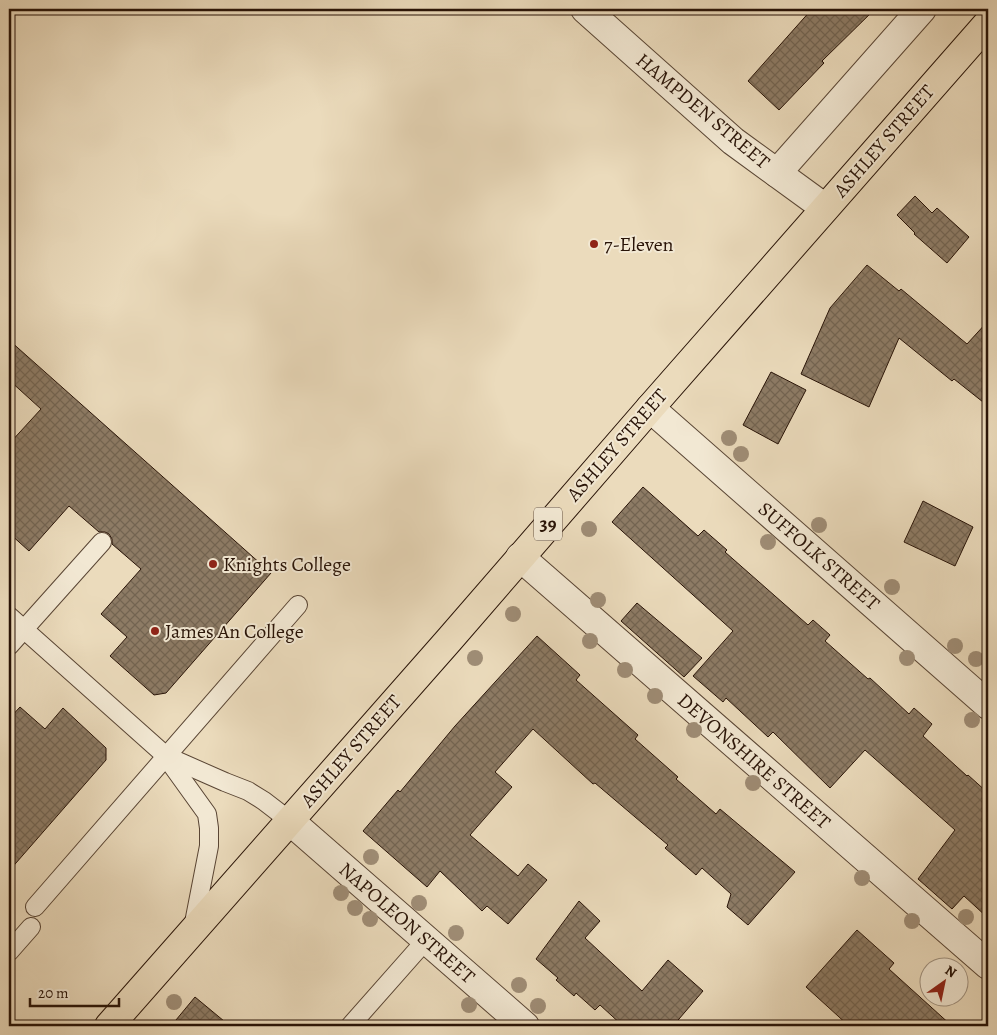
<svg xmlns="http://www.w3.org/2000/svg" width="997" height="1035" font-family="Alegreya,serif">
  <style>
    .building { fill: url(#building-cross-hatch); stroke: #281307 }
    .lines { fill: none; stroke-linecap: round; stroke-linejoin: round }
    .lane-casing { stroke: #594534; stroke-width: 20 }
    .street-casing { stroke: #594534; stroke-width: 30 }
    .primary-casing { stroke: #281307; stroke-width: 30 }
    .lane { stroke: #f2e8d3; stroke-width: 18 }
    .street { stroke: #f2e8d3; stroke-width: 28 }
    .primary { stroke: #ebdbbc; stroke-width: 28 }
    .tree { fill: #9f8d76 }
    .poi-dot { fill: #8f2418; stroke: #f2e8d3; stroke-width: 2 }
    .labels { text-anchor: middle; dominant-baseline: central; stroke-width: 4; stroke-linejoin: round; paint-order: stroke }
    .shield { fill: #f2e8d3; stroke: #655344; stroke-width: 1 }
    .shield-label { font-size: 19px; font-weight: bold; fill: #281307 }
    .street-label { font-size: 20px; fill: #281307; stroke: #f2e8d3 }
    .poi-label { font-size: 20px; fill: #281307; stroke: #f2e8d3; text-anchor: start }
  </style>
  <defs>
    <pattern id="building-cross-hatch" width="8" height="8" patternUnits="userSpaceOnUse" patternTransform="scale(1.25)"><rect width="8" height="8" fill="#8d7b65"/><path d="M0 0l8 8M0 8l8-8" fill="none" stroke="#736451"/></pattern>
  </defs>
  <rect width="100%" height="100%" fill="#ebdbbc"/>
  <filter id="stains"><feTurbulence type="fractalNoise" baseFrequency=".004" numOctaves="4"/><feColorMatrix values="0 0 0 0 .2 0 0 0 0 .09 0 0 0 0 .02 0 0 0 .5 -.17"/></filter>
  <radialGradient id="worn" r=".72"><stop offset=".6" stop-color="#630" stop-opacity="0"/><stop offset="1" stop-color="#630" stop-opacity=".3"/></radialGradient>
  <g class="building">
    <polygon points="812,9 875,9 822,61 824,63 779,110 748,81"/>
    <polygon points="915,196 932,213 937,208 969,237 947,263 914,234 915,233 897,215"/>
    <polygon points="867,265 899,291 901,289 967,344 988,321 988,406 954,379 952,381 899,338 869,407 801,374 830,308"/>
    <polygon points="9,340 271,573 166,693 154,695 110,656 127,637 101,614 141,569 112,544 112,539 109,534 105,532 99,532 69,506 29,551 9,533 9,444 41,409 9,380"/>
    <polygon points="771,372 806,390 778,444 743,425"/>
    <polygon points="643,487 698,536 704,530 727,550 725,552 808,625 813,620 830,635 825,641 868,679 870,678 909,714 914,708 932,724 923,736 967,776 968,775 988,793 988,918 964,896 952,909 918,879 955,830 865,750 830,788 773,732 768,737 726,698 723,702 693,676 733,631 612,522"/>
    <polygon points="923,501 973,527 955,566 904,542"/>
    <polygon points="637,603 702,658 684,677 621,621"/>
    <polygon points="537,636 580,675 576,680 638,735 635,739 678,777 676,779 716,814 720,809 795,872 748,925 727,907 731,894 702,868 696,875 665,848 668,845 595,783 593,784 533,729 495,772 512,787 470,835 518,876 528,864 547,880 508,924 487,906 482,911 440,871 427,887 363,831 398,790 400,792 455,726"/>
    <polygon points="20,707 45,729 63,708 106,748 106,760 9,871 9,719"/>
    <polygon points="579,901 600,921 585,938 642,991 668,960 703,991 673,1026 623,1026 600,1005 595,1010 576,993 574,996 556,980 558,978 536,959"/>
    <polygon points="857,930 894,963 889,969 952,1026 849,1026 806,987"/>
    <polygon points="195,997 230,1026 171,1026"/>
  </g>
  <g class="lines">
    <defs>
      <g id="lane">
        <polyline points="9,616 166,756 225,782 248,791 264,801 290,821"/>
        <polyline points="9,646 102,542"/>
        <polyline points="166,757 207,814 209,828 209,846 193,928"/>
        <polyline points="35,907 298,605"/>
        <polyline points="9,952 31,927"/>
        <polyline points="350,1026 426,940"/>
      </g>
      <g id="street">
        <polyline points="585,9 733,141 825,208"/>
        <polyline points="777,173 922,9"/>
        <polyline points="650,408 988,705"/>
        <polyline points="520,557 988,965"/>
        <polyline points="290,821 525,1026"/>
      </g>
      <polyline id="primary" points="109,1026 449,640 650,408 988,23"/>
    </defs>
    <use href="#lane" class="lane-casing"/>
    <use href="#street" class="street-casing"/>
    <use href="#primary" class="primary-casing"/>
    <use href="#lane" class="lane"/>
    <use href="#street" class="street"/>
    <use href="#primary" class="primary"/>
  </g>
  <g class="tree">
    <circle cx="729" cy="438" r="8"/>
    <circle cx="741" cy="454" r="8"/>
    <circle cx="819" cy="525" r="8"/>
    <circle cx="589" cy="529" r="8"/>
    <circle cx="768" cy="542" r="8"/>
    <circle cx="892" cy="587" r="8"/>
    <circle cx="598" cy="600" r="8"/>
    <circle cx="513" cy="614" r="8"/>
    <circle cx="590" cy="641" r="8"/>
    <circle cx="955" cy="646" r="8"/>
    <circle cx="475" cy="658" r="8"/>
    <circle cx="907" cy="658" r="8"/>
    <circle cx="976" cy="659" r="8"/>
    <circle cx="625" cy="670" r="8"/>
    <circle cx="655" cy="696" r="8"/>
    <circle cx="972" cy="720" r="8"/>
    <circle cx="694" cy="730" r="8"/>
    <circle cx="753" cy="783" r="8"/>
    <circle cx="371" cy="857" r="8"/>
    <circle cx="862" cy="878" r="8"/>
    <circle cx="341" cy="893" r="8"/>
    <circle cx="419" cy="903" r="8"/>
    <circle cx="355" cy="908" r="8"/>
    <circle cx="966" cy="917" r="8"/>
    <circle cx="370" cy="919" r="8"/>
    <circle cx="912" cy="921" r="8"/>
    <circle cx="456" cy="933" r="8"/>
    <circle cx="519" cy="985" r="8"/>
    <circle cx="174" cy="1002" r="8"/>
    <circle cx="469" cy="1005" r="8"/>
    <circle cx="538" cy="1006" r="8"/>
  </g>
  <g class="poi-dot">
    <circle cx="594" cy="244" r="5"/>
    <circle cx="213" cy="564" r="5"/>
    <circle cx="155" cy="631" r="5"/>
  </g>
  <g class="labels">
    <rect class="shield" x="534" y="507.5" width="28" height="33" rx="4"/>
    <g class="shield-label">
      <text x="548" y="524">39</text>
    </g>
    <g class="street-label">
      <text transform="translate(703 111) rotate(40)">HAMPDEN STREET</text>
      <text transform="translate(884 141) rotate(-49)">ASHLEY STREET</text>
      <text transform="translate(617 445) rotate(-49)">ASHLEY STREET</text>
      <text transform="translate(819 556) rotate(41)">SUFFOLK STREET</text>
      <text transform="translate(351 751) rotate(-49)">ASHLEY STREET</text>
      <text transform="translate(754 761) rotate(41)">DEVONSHIRE STREET</text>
      <text transform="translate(407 923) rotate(41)">NAPOLEON STREET</text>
    </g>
    <g class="poi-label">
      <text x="604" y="244">7-Eleven</text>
      <text x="223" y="564">Knights College</text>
      <text x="165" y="631">James An College</text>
    </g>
  </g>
  <rect width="997" height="1035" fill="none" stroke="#ebdbbc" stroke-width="30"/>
  <rect x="10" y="10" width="977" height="1015" fill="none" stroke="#281307" stroke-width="2.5"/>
  <rect x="15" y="15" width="967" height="1005" fill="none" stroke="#281307"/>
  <g transform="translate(944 982) rotate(33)"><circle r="24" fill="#f2e8d3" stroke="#a19381"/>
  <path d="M0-4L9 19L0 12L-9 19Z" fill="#8f2418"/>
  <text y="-8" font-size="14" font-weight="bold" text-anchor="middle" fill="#281307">N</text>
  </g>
  <path d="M30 998v8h89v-8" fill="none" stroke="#281307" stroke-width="2.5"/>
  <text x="38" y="998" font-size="15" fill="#281307" stroke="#f2e8d3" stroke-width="4" paint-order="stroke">20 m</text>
  <rect width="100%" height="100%" filter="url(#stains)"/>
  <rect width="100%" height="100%" fill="url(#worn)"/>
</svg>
